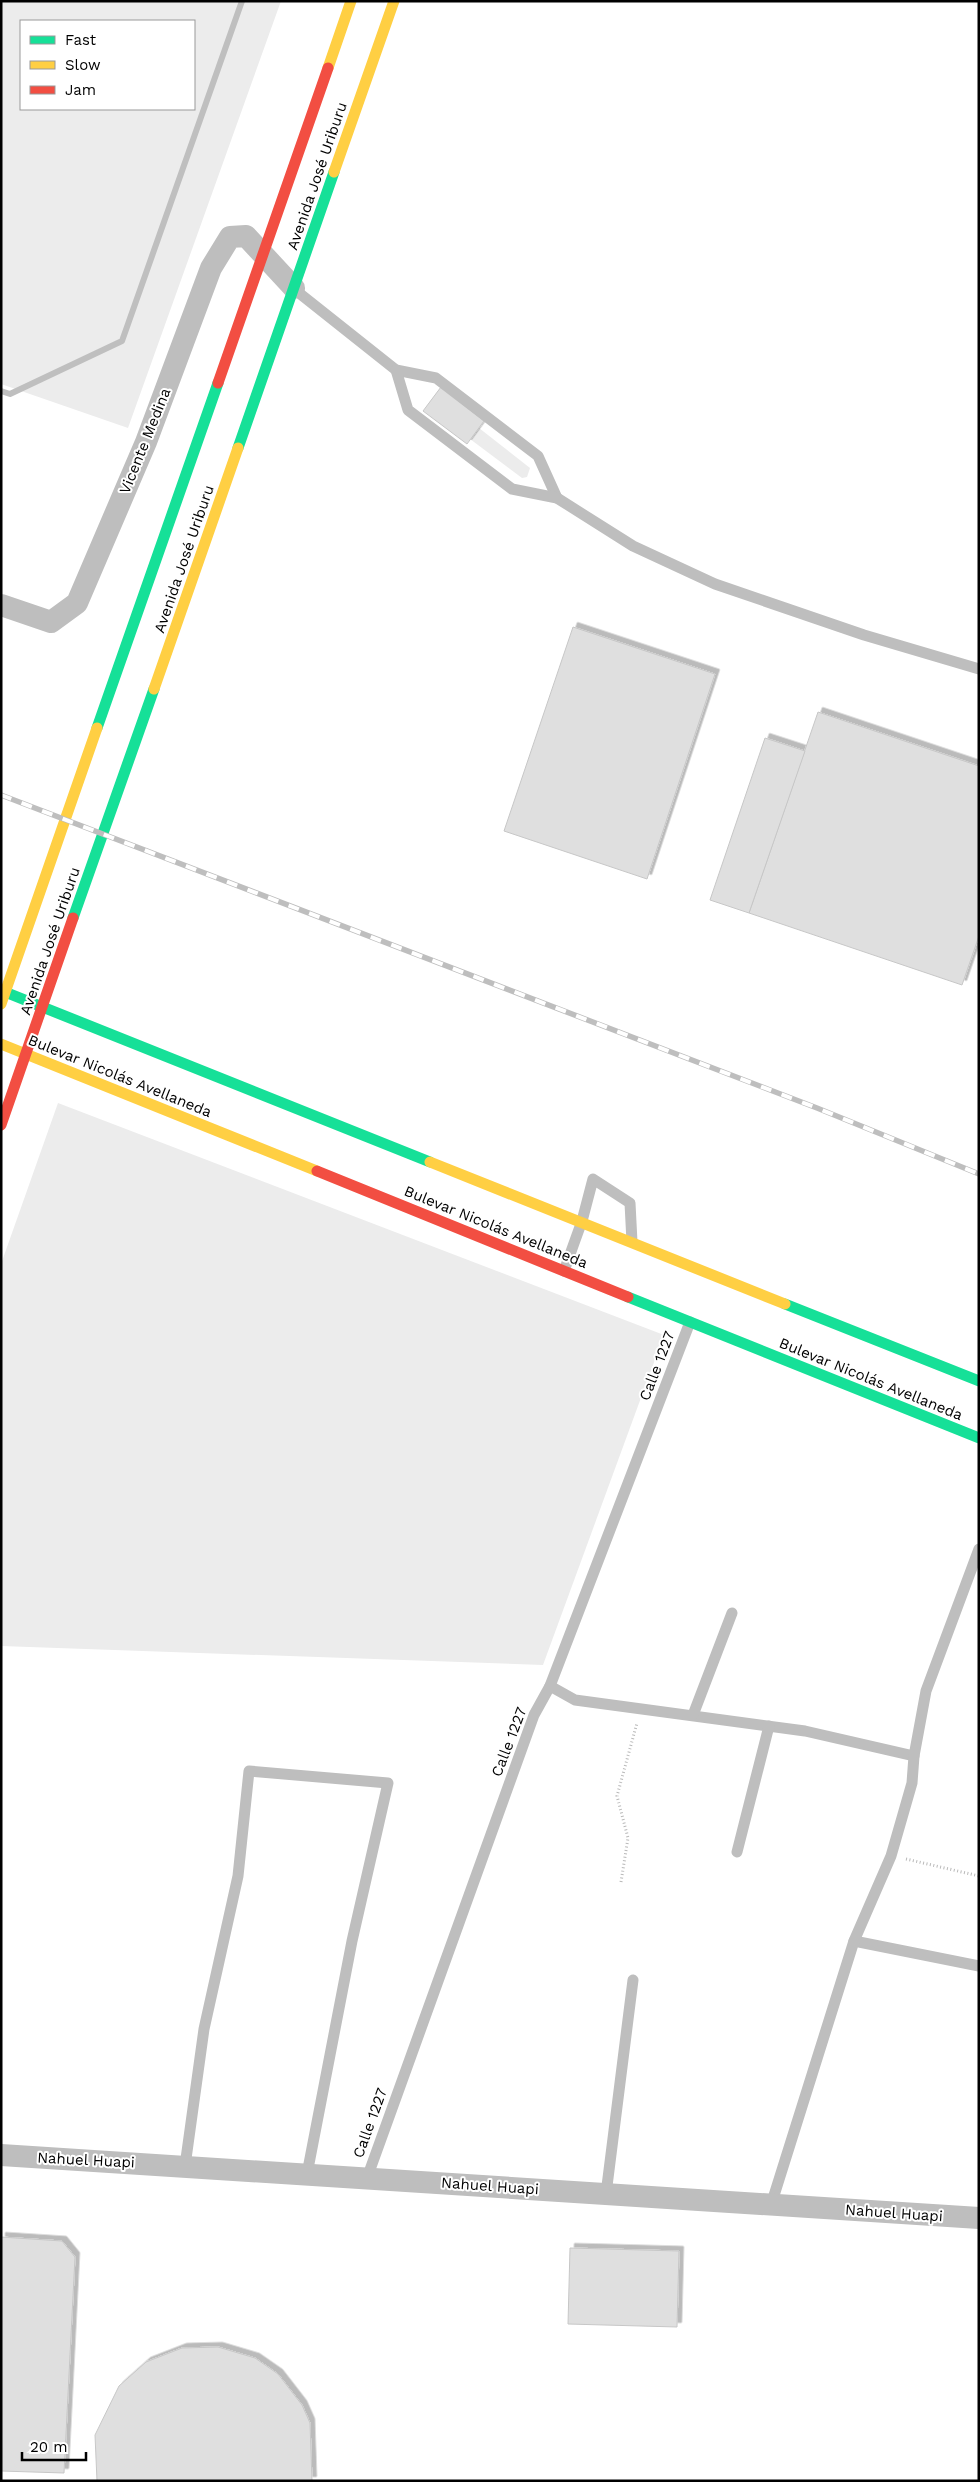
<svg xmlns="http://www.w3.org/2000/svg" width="980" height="2482" font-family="'Work Sans',sans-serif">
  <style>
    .green { fill: #ececec; fill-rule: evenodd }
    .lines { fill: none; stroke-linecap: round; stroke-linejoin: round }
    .stream { stroke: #bfbfbf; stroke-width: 6 }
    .building { fill: #dfdfdf; stroke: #c7c7c7; filter: url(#shadow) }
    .path { stroke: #b9b9b9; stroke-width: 3; stroke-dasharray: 1 2.5; stroke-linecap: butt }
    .lane { stroke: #bebebe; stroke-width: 11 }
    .street { stroke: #bebebe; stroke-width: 22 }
    .fast { stroke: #16e098; stroke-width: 11 }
    .slow { stroke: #ffcf43; stroke-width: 11 }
    .jam { stroke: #f24e42; stroke-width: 11 }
    .rail-casing { stroke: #bebebe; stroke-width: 5.5 }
    .rail { stroke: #fff; stroke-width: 4; stroke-dasharray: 11; stroke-linecap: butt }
    .labels { text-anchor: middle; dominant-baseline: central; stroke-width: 4; stroke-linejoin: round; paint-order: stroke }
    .street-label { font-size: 15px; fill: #000; stroke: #fff }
  </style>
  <defs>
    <filter id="shadow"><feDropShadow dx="4.5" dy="-4.5" stdDeviation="0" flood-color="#0004"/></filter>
  </defs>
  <rect width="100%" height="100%" fill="#fff"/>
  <g class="green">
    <path d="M1,1H281L128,428L1,384ZM194,21V109H21V21Z"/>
    <polygon points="479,428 530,468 527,477 522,478 470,439"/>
    <polygon points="58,1103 664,1335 543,1665 1,1646 1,1264"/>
  </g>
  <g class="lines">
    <polyline class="stream" points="1,391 10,394 122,341 242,1"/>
  </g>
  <g class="building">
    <polygon points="441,387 484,421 467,444 423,411"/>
    <polygon points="573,627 715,674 647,879 504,831"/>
    <polygon points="818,712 979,766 979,936 962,985 749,913"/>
    <polygon points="765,738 805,751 749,913 710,900"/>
    <polygon points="1,2237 62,2241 75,2257 64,2473 1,2471"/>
    <polygon points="570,2248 679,2251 677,2327 568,2324"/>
    <polygon points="218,2347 255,2358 278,2374 302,2405 310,2423 312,2481 97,2481 95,2435 119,2386 146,2362 182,2348"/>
  </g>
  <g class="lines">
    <g class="path">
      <polyline points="906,1859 979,1876"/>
      <polyline points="621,1882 628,1838 617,1796 637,1723"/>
    </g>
    <g class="lane">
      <polyline points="294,289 396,370 436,378 538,456 557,498"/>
      <polyline points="396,370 408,410 512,489 557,498 633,546 715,584 864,635 979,669"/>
      <polyline points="564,1271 582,1221 593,1179 630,1203 632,1242"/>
      <polyline points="550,1686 575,1700 805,1731 914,1756"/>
      <polyline points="693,1715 732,1613"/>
      <polyline points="737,1852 769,1726"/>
      <polyline points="854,1941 979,1966"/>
      <polyline points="185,2166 204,2029 238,1876 249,1771 388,1783 352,1941 307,2174"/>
      <polyline points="367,2178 534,1715 550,1686 690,1322"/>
      <polyline points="606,2194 633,1980"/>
      <polyline points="771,2205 854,1941 891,1856 912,1783 914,1756 926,1691 979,1549"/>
    </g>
    <g class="street">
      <polyline points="1,605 51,622 77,603 146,442 211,268 230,237 246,236 294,288"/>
      <polyline points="1,2155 979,2218"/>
    </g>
    <g class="fast">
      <polyline points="238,448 334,172"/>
      <polyline points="97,728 218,383"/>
      <polyline points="73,918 154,689"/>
      <polyline points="5,992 430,1162"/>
      <polyline points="628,1297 979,1438"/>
      <polyline points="785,1304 979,1381"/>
    </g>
    <g class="slow">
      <polyline points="328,68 351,1"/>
      <polyline points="334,172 394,1"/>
      <polyline points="154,689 238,448"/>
      <polyline points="1,1004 97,728"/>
      <polyline points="1,1044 317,1171"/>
      <polyline points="430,1162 785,1304"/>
    </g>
    <g class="jam">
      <polyline points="218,383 328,68"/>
      <polyline points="1,1125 73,918"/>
      <polyline points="317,1171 628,1297"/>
    </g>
    <defs>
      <polyline id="rail" points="1,795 817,1108 979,1174"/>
    </defs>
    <use href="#rail" class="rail-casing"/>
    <use href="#rail" class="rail"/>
  </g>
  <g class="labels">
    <g class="street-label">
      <text transform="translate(317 176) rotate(-71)">Avenida José Uriburu</text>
      <text transform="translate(145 441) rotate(-68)">Vicente Medina</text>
      <text transform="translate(184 559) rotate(-71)">Avenida José Uriburu</text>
      <text transform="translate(50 941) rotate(-71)">Avenida José Uriburu</text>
      <text transform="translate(120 1076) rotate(22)">Bulevar Nicolás Avellaneda</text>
      <text transform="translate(496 1227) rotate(22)">Bulevar Nicolás Avellaneda</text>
      <text transform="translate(657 1366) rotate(-69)">Calle 1227</text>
      <text transform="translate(871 1379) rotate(22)">Bulevar Nicolás Avellaneda</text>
      <text transform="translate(509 1742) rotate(-69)">Calle 1227</text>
      <text transform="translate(370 2123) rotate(-70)">Calle 1227</text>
      <text transform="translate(86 2160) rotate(3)">Nahuel Huapi</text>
      <text transform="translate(490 2186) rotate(4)">Nahuel Huapi</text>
      <text transform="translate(894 2213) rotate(4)">Nahuel Huapi</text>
    </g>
  </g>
  <rect width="980" height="2482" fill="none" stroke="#000000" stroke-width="5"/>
  <rect x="20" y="20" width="175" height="90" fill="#ffffff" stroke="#999999"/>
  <rect x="30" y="36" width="25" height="8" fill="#16e098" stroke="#999999"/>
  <text x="65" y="45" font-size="15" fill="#000000">Fast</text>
  <rect x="30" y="61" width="25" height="8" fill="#ffcf43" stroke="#999999"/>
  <text x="65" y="70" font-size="15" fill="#000000">Slow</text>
  <rect x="30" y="86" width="25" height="8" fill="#f24e42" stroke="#999999"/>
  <text x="65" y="95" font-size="15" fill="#000000">Jam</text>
  <path d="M22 2452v8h64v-8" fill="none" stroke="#000000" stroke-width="2.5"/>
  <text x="30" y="2452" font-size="15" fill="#000000" stroke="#ffffff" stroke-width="4" paint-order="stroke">20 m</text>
</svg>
